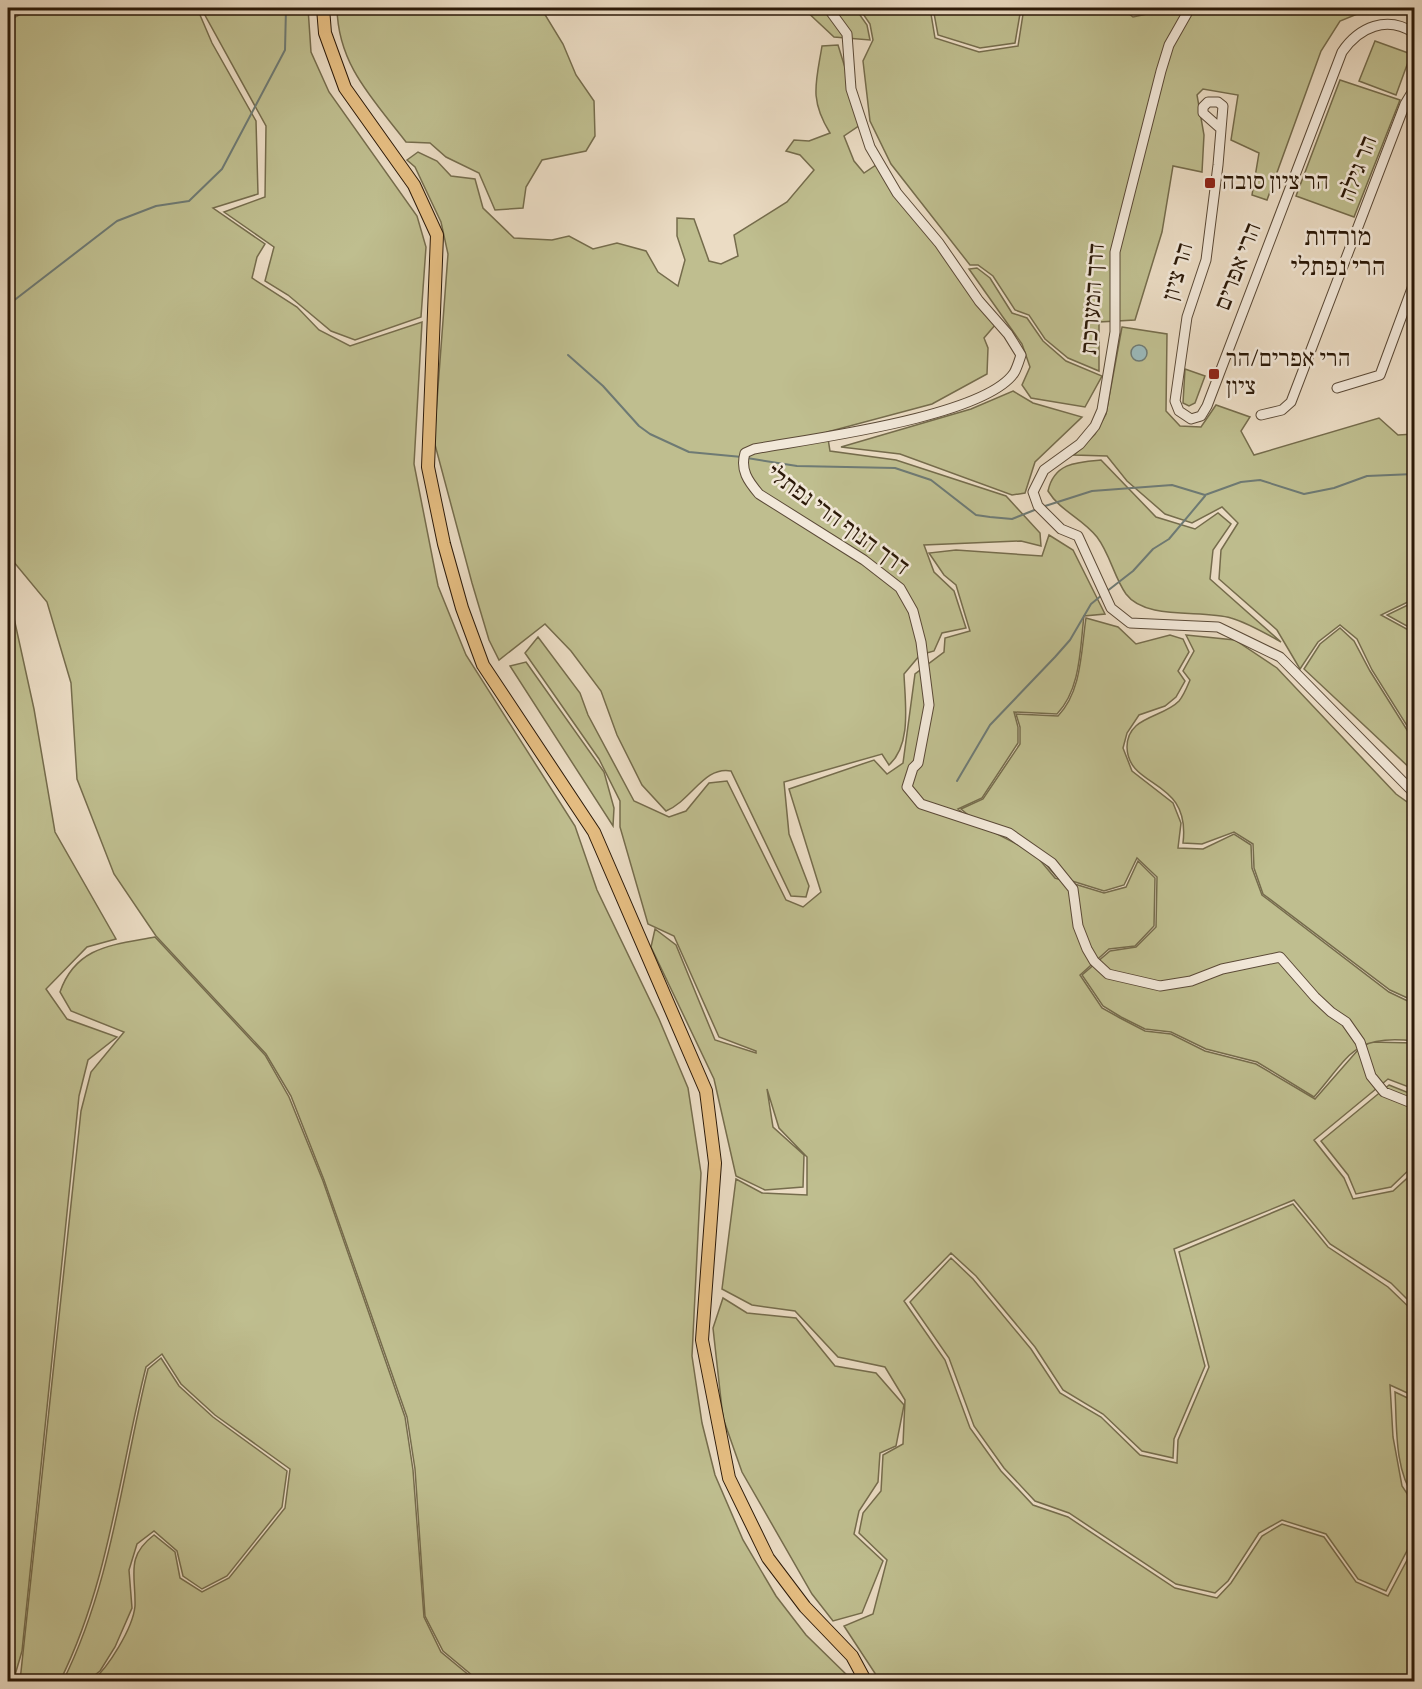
<svg xmlns="http://www.w3.org/2000/svg" width="1422" height="1689" font-family="Vollkorn,'Frank Ruhl Libre',serif">
  <style>
    .green { fill: #bfbe8f; stroke: #756c4c; stroke-width: 1.5 }
    .water { fill: #9bbabc; stroke: #6e7a74; stroke-width: 1.5 }
    .lines { fill: none; stroke-linecap: round; stroke-linejoin: round }
    .stream { stroke: #6e7a74; stroke-width: 2 }
    .minor-casing { stroke: #5b4a37; stroke-width: 11 }
    .major-casing { stroke: #2b1908; stroke-width: 14 }
    .minor { stroke: #f2e8d9; stroke-width: 9 }
    .major { stroke: #e6be82; stroke-width: 12 }
    .poi-dot { fill: #8f2418; stroke: #f2e8d9; stroke-width: 2 }
    .labels { text-anchor: middle; dominant-baseline: central; stroke-width: 5; stroke-linejoin: round; paint-order: stroke }
    .street-label { font-size: 24px; fill: #2b1908; stroke: #f2e8d9 }
    .poi-label { font-size: 24px; fill: #2b1908; stroke: #f2e8d9; text-anchor: start }
    .neighbourhood-label { font-size: 26px; fill: #2b1908; stroke: #f2e8d9 }
  </style>
  <rect width="100%" height="100%" fill="#ebdcc4"/>
  <filter id="stains"><feTurbulence type="fractalNoise" baseFrequency=".00333" numOctaves="4"/><feColorMatrix values="0 0 0 0 .2 0 0 0 0 .09 0 0 0 0 .02 0 0 0 .5 -.17"/></filter>
  <radialGradient id="worn" r=".72"><stop offset=".6" stop-color="#630" stop-opacity="0"/><stop offset="1" stop-color="#630" stop-opacity=".3"/></radialGradient>
  <g class="green">
    <polygon points="32,8 197,8 212,43 256,121 258,194 213,208 265,244 257,257 252,278 297,307 319,330 350,346 422,322 414,464 438,586 466,655 575,826 597,890 659,1019 688,1088 701,1173 692,1356 702,1423 715,1475 743,1540 776,1596 806,1635 853,1681 479,1681 443,1651 425,1616 415,1469 407,1417 324,1180 291,1096 266,1054 156,936 114,874 77,779 71,683 47,602 8,555 8,19 10,20"/>
    <polygon points="201,8 308,8 311,52 329,92 417,216 426,247 421,317 355,340 331,331 288,295 265,281 274,247 224,212 265,197 266,126"/>
    <path d="M337,8H541L563,44L576,75L594,101L595,136L586,151L542,160L526,187L523,208L495,210L479,173L446,157L430,143L406,142C373,99 338,65 337,8Z"/>
    <polygon points="803,8 855,8 867,25 870,40 834,37"/>
    <polygon points="859,8 930,8 935,38 979,52 1018,46 1024,8 1121,8 1133,17 1166,10 1169,8 1372,8 1340,21 1321,51 1267,200 1252,195 1259,153 1231,140 1238,95 1203,89 1197,95 1204,135 1202,172 1173,166 1162,232 1135,320 1099,322 1099,371 1068,358 1045,339 1029,315 1015,310 993,276 978,265 970,265 891,164 870,121 863,61 873,40 870,24"/>
    <polygon points="933,8 1021,8 1015,43 980,48 938,35"/>
    <polygon points="1375,41 1411,54 1396,95 1359,81"/>
    <path d="M838,45L860,116V125L844,136L854,161L864,173L876,165L996,324L984,338L988,348L987,374L932,404L827,432L830,451L896,460L1006,496L1040,533L1041,546L1021,541L924,545L934,572L954,591L966,628L942,633L934,651L920,655L904,674C905,703 912,744 889,765L882,754L784,782L789,834L809,886L806,897L791,896L731,771C704,766 692,800 666,811L642,785L617,735L601,691L571,651L545,624L499,660L489,640L472,583L434,441L448,254L441,222L415,167L407,160L418,152L437,161L451,176L475,179L483,208L514,238L552,240L569,236L593,249L617,243L646,251L658,272L678,286L685,260L677,236V218L694,219L709,261L721,264L738,256L734,235L787,202L814,170L800,155L786,151L794,140L809,141L830,133C809,99 816,83 822,46Z"/>
    <polygon points="1340,80 1400,100 1354,217 1296,196"/>
    <polygon points="977,268 990,278 1012,313 1027,318 1043,341 1066,361 1102,376 1085,407 1031,398 1022,385 1030,367 1022,344 969,269"/>
    <polygon points="1122,327 1167,334 1166,411 1180,426 1201,427 1216,405 1250,417 1241,431 1254,455 1379,418 1398,435 1414,434 1414,599 1381,615 1414,633 1414,737 1372,670 1357,639 1340,625 1318,642 1300,669 1277,630 1219,579 1221,550 1238,523 1222,507 1192,523 1165,514 1127,481 1107,456 1074,455 1095,434 1106,414"/>
    <polygon points="1185,369 1205,376 1195,403 1189,406 1183,403"/>
    <polygon points="1013,391 1033,403 1082,417 1035,462 1025,493 1012,495 900,454 841,447 971,409"/>
    <path d="M1101,460L1156,517L1195,529L1218,513L1231,524L1213,550L1210,579L1281,642C1265,633 1248,623 1231,618C1203,609 1146,621 1126,594C1114,577 1110,554 1097,537C1082,518 1060,511 1048,491C1054,463 1076,462 1101,460Z"/>
    <path d="M1049,535L1073,550L1105,614L1084,616C1080,648 1081,689 1057,714L1014,712L1018,727V743L982,798L958,809L972,821L1034,853L1055,878L1104,893L1126,887L1138,861L1155,878L1154,926L1135,946L1109,949L1080,975L1102,1008L1120,1018L1145,1031L1171,1034L1205,1051L1256,1064L1315,1099L1357,1051L1370,1042L1414,1043V1089L1388,1079L1314,1140L1344,1178L1353,1199L1393,1191L1414,1172V1306L1391,1283L1330,1244L1294,1200L1174,1249L1205,1366L1174,1439L1173,1458L1142,1451L1103,1414L1063,1390L1035,1347L976,1276L951,1253L904,1301L945,1360L970,1428L1001,1471L1033,1505L1068,1517L1175,1588L1217,1598L1231,1583L1262,1536L1282,1524L1324,1537L1356,1582L1388,1596L1414,1547L1412,1631L1414,1634V1681H880L844,1626L873,1614L887,1560L859,1533L863,1513L881,1491L883,1455L903,1444L905,1400L885,1367L838,1357L795,1311L752,1305L722,1289L736,1179L762,1193L807,1195V1157L779,1128L767,1089L773,1127L804,1155L803,1187L765,1190L736,1176L714,1079L651,947L655,929L676,945L715,1040L756,1053V1051L719,1037L674,936L648,924L620,827V801L599,759L525,653L538,637L580,693L588,715L634,801L669,817L686,811L709,783L727,781L786,900L803,907L821,892L789,789L874,760L887,774L903,763L915,674L944,652L945,638L970,631L956,585L944,575L929,553L956,550L1042,556Z"/>
    <polygon points="1414,602 1414,630 1387,615"/>
    <polygon points="8,611 14,618 34,709 55,832 116,939 87,947 46,989 67,1019 117,1037 88,1060 79,1096 22,1651 13,1682 8,1681"/>
    <path d="M1086,618L1118,627L1136,644L1170,635L1183,639L1189,652L1178,671L1185,681L1176,697L1165,706L1139,715L1127,733L1123,748L1132,771L1173,803L1181,823L1178,848L1203,849L1234,834L1251,845L1252,868L1262,895L1389,992L1414,1004V1041C1354,1034 1350,1055 1314,1097L1257,1062L1206,1049L1171,1032L1145,1029L1121,1017L1103,1006L1082,975L1110,951L1136,947L1156,927L1157,877L1137,858L1124,885L1104,891L1056,876L1035,852L973,819L961,809L983,799L1020,744V727L1016,714L1058,716C1082,691 1081,651 1086,618Z"/>
    <polygon points="1340,628 1354,641 1370,671 1414,741 1414,772 1304,669 1320,644"/>
    <path d="M1186,635L1235,640L1277,668L1396,794L1414,807V1001L1390,990L1263,894L1254,868L1253,844L1234,832L1202,844L1183,843C1191,777 1128,790 1127,747C1127,716 1163,718 1179,701C1184,695 1187,687 1190,680L1183,671L1194,651Z"/>
    <polygon points="526,662 604,772 614,808 613,826 510,666"/>
    <path d="M155,937L265,1055L289,1097L323,1181L405,1417L413,1470L424,1617L441,1652L476,1681H92C108,1668 133,1628 135,1606C136,1575 125,1557 154,1535L175,1552L180,1578L202,1592L229,1578L285,1508L290,1469L215,1415L181,1384L162,1354L146,1367C119,1473 109,1583 60,1681H20L81,1111L91,1072L124,1032L71,1011L60,992C76,946 113,945 155,937Z"/>
    <polygon points="1389,1085 1414,1095 1414,1165 1391,1187 1356,1194 1348,1175 1321,1141"/>
    <polygon points="1293,1204 1328,1247 1388,1287 1414,1312 1414,1396 1390,1385 1393,1437 1402,1486 1414,1504 1414,1542 1410,1545 1386,1591 1358,1579 1326,1534 1282,1520 1259,1533 1228,1581 1215,1593 1176,1584 1069,1513 1035,1501 1004,1468 974,1426 949,1358 910,1302 951,1258 973,1279 1031,1349 1060,1393 1101,1417 1140,1455 1177,1463 1178,1440 1209,1367 1179,1252"/>
    <polygon points="723,1298 747,1313 796,1318 835,1366 876,1373 904,1405 896,1446 880,1453 878,1482 859,1511 854,1534 883,1561 862,1613 833,1621 812,1594 742,1472 723,1418 713,1328"/>
    <path d="M161,1358L179,1386L213,1417L287,1471L282,1507L227,1576L202,1589L183,1576L177,1551L154,1531L137,1544L129,1570L132,1608L115,1647L100,1671L87,1681H63C112,1583 122,1474 148,1369Z"/>
    <path d="M1395,1392L1414,1401V1497C1394,1469 1397,1425 1395,1392Z"/>
  </g>
  <circle class="water" cx="1139" cy="353" r="8"/>
  <g class="lines">
    <g class="stream">
      <polyline points="8,305 117,221 156,206 189,201 222,169 285,50 286,8"/>
      <polyline points="568,355 603,386 639,426 650,434 689,452 742,457"/>
      <polyline points="747,458 797,466 895,468 931,480 976,515 990,517 1012,519 1037,509"/>
      <polyline points="1042,507 1092,491 1172,485 1205,495 1241,482 1260,480 1304,494 1334,488 1367,476 1414,474"/>
      <polyline points="1106,592 1133,571 1153,549 1169,539 1205,496"/>
      <polyline points="957,781 990,725 1055,657 1070,640 1091,604 1102,595"/>
    </g>
    <defs>
      <g id="minor">
        <path d="M828,8L847,34L851,89L870,147L897,193L939,243L979,301L1008,334L1021,355C1019,361 1017,368 1014,373C984,417 809,439 754,449L745,453C740,470 748,481 759,494L864,560L900,588L913,611L921,642L929,705L918,763L913,768L907,787L921,804L1009,833L1052,863L1073,889L1078,926L1087,949L1094,961L1108,974L1160,986L1191,981L1222,969L1280,957L1315,997L1331,1012L1346,1022L1360,1042L1371,1076L1384,1092L1414,1104"/>
        <polyline points="1190,8 1169,45 1161,71 1115,252 1115,332 1102,410 1095,426 1080,444 1044,470 1033,492 1038,506 1061,529 1078,536 1111,608 1130,623 1218,627 1280,657 1414,793"/>
        <path d="M1221,129L1203,113V107L1208,102H1218L1223,106L1218,165L1206,260L1187,317L1175,401L1179,411L1191,419L1201,416L1207,406L1342,52C1359,27 1387,15 1414,33"/>
        <polyline points="1337,388 1380,375 1414,283"/>
        <polyline points="1261,415 1282,410 1291,402 1405,104 1414,89"/>
      </g>
      <polyline id="major" points="323,8 325,33 345,88 414,185 437,235 428,467 444,544 462,608 483,665 594,832 706,1091 715,1163 702,1340 729,1478 768,1558 805,1607 852,1656 866,1682"/>
    </defs>
    <use href="#minor" class="minor-casing"/>
    <use href="#major" class="major-casing"/>
    <use href="#minor" class="minor"/>
    <use href="#major" class="major"/>
  </g>
  <g class="poi-dot">
    <rect x="1204" y="177" width="12" height="12" rx="3"/>
    <rect x="1208" y="368" width="12" height="12" rx="3"/>
  </g>
  <g class="labels">
    <g class="street-label">
      <text transform="translate(1359 169) rotate(-69)">הר גילה</text>
      <text transform="translate(1239 267) rotate(-69)">הרי אפרים</text>
      <text transform="translate(1179 272) rotate(-74)">הר ציון</text>
      <text transform="translate(1094 299) rotate(-86)">דרך המערכת</text>
      <text transform="translate(837 521) rotate(36)">דרך הנוף הרי נפתלי</text>
    </g>
    <g class="poi-label">
      <text x="1222" y="183">הר ציון סובה</text>
      <text x="1226" y="360">הרי אפרים/הר<tspan x="1226" dy="28">ציון</tspan></text>
    </g>
    <g class="neighbourhood-label">
      <text x="1338" y="238">מורדות<tspan x="1338" dy="30">הרי נפתלי</tspan></text>
    </g>
  </g>
  <rect width="1422" height="1689" fill="none" stroke="#ebdcc4" stroke-width="30"/>
  <rect x="9" y="9" width="1404" height="1671" fill="none" stroke="#2b1908" stroke-width="3"/>
  <rect x="15" y="15" width="1392" height="1659" fill="none" stroke="#2b1908" stroke-width="1.5"/>
  <rect width="100%" height="100%" filter="url(#stains)"/>
  <rect width="100%" height="100%" fill="url(#worn)"/>
</svg>
